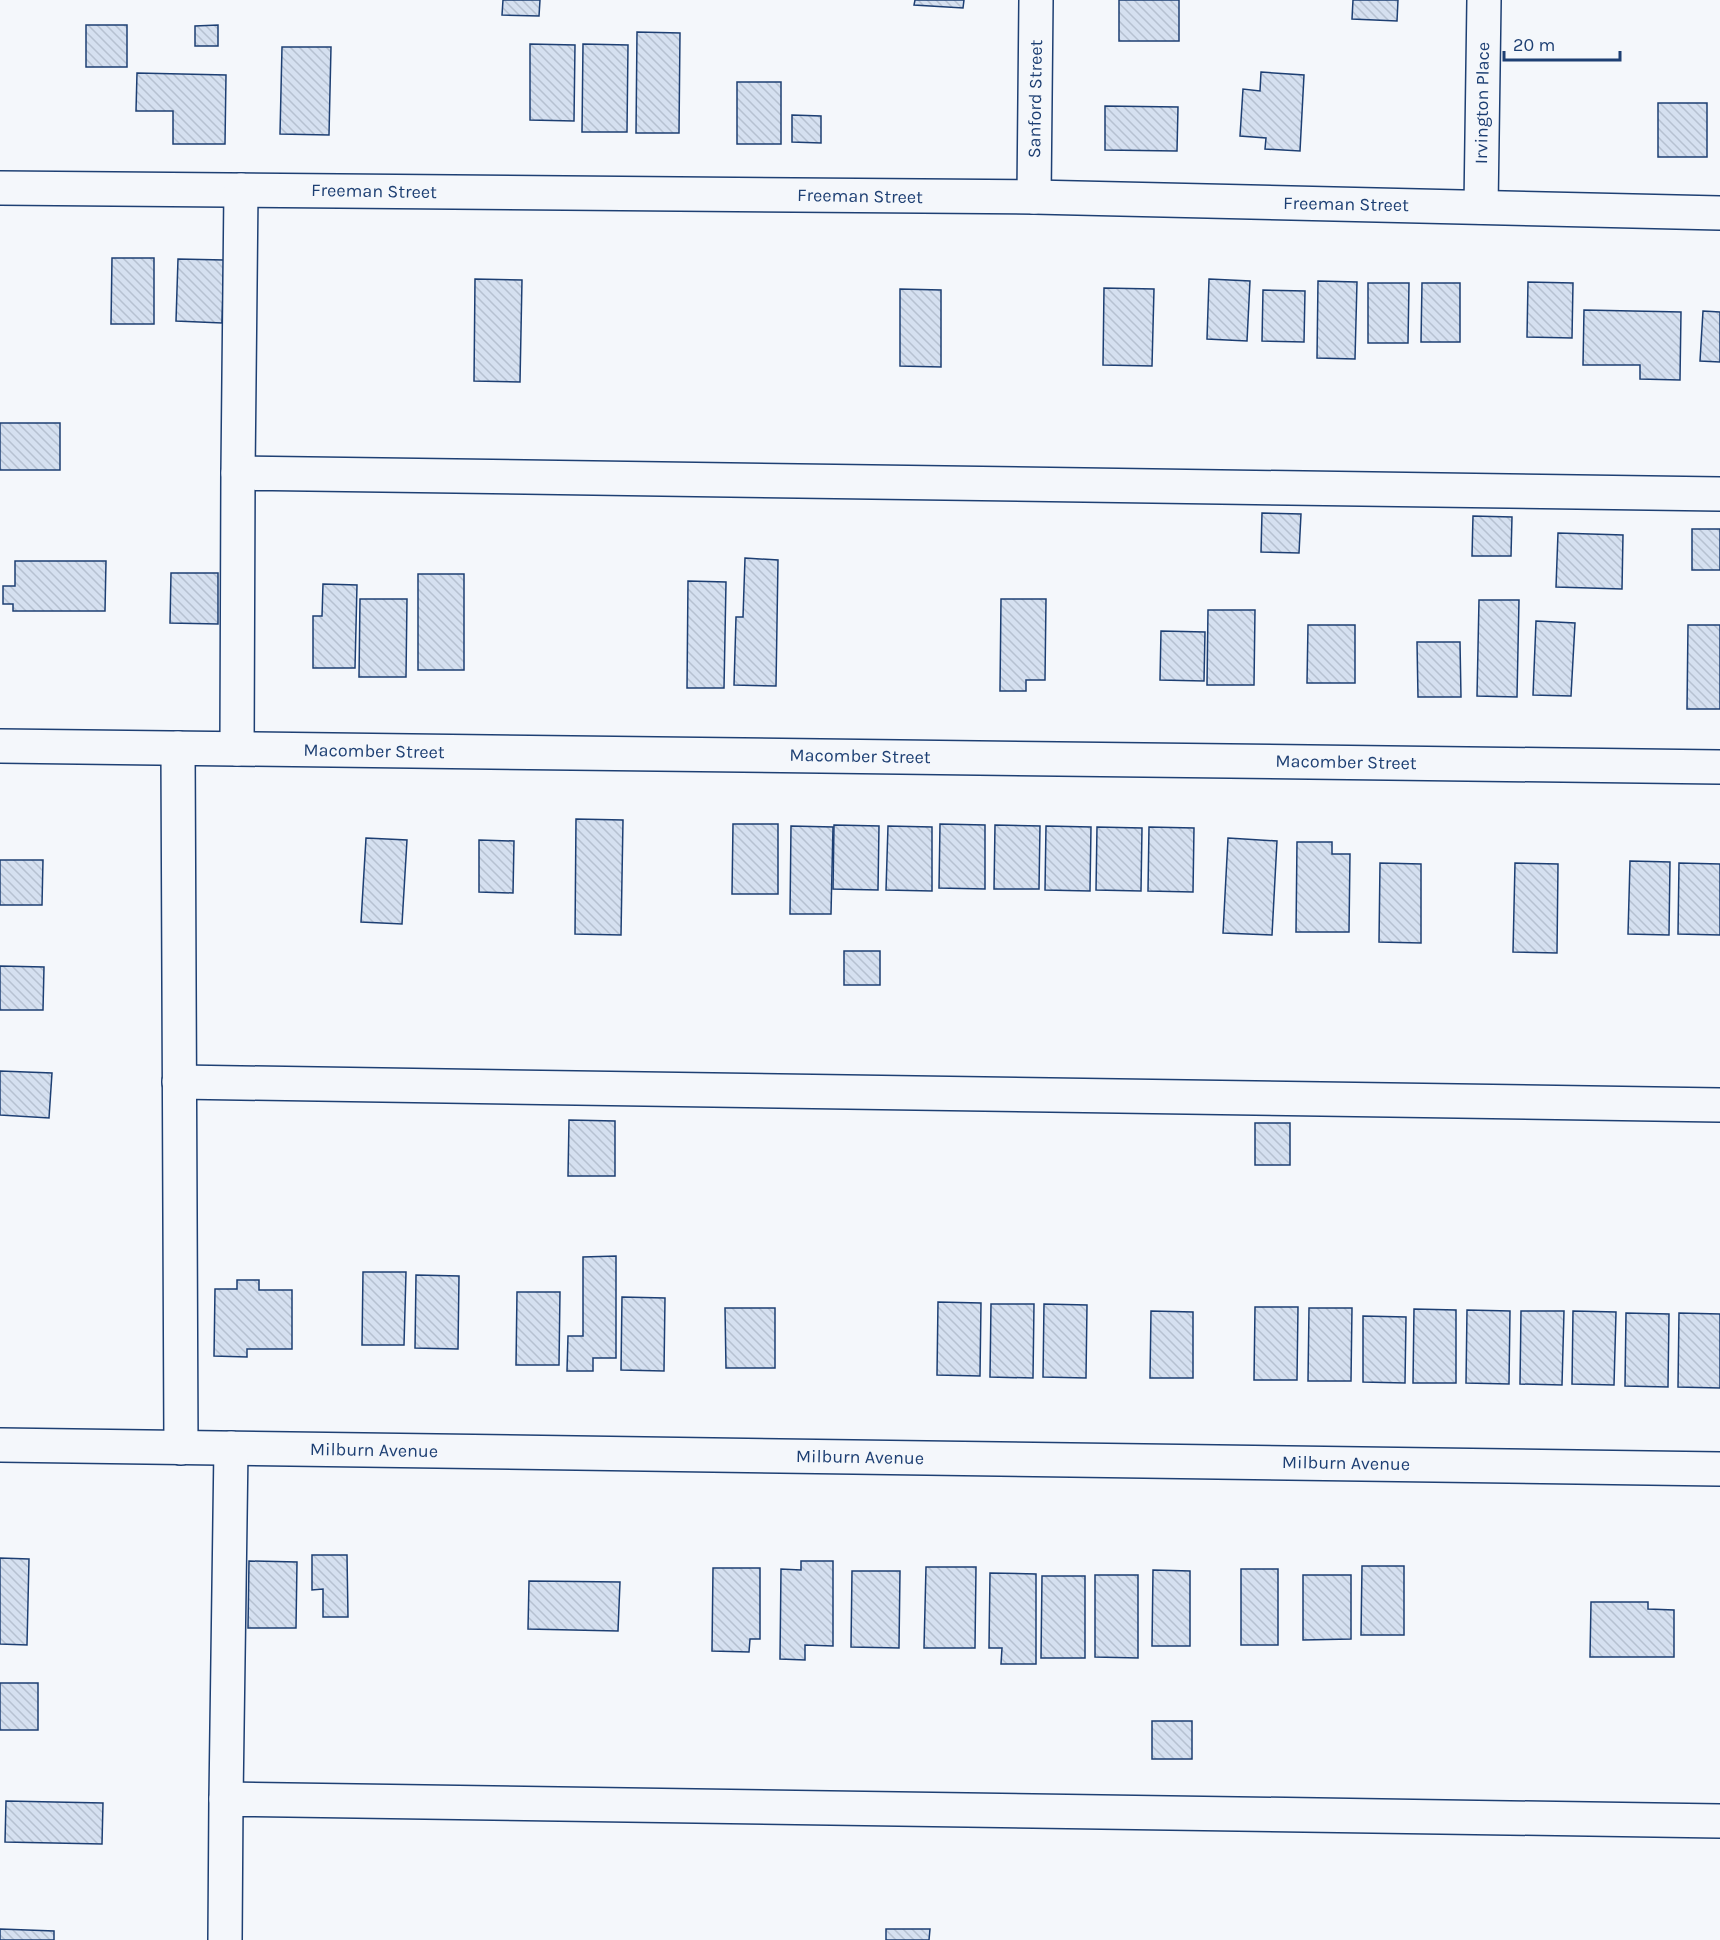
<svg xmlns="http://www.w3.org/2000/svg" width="1720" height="1940" font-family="Karla,sans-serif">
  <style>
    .building { fill: url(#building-back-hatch); stroke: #1d3f73; stroke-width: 1.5 }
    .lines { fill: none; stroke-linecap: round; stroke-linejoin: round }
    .minor-casing { stroke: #1d3f73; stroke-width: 36 }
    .minor { stroke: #f4f7fb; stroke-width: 33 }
    .labels { text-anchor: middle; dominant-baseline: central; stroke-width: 4.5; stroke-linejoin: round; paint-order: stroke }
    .street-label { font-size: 18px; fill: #1d3f73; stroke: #f4f7fb }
  </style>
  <defs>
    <pattern id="building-back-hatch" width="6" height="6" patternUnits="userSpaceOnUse" patternTransform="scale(1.5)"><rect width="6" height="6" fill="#d5e0f0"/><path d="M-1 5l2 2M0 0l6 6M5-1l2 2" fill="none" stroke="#b6c1d1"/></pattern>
  </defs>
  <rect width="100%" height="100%" fill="#f4f7fb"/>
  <g class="building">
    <polygon points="503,0 540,0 539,16 502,15"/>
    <polygon points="915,0 964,0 963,8 914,5"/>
    <rect x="1119" y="0" width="60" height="41"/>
    <polygon points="1353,0 1398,0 1397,21 1352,19"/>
    <rect x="86" y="25" width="41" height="42"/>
    <polygon points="218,25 218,46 195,46 195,26"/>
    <polygon points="637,32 680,33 679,133 636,133"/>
    <polygon points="530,44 575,45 574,121 530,120"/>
    <polygon points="583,44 628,45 627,132 582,132"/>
    <polygon points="282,47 331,47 329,135 280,134"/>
    <polygon points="1261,72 1304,75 1300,151 1265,149 1266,138 1240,136 1243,89 1260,91"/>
    <polygon points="137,73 226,75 225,144 173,144 173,111 136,111"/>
    <rect x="737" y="82" width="44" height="62"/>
    <rect x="1658" y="103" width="49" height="54"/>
    <polygon points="1105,106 1178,107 1177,151 1105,150"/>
    <polygon points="792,115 821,116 821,143 792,142"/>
    <polygon points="112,258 154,258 154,324 111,324"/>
    <polygon points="178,259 224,260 222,323 176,321"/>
    <polygon points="475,279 522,280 520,382 474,381"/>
    <polygon points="1209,279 1250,281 1247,341 1207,339"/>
    <polygon points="1318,281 1357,282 1355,359 1317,358"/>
    <polygon points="1528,282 1573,283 1572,338 1527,337"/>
    <polygon points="1368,283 1409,283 1408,343 1368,343"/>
    <polygon points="1422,283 1460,283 1460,342 1421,342"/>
    <polygon points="1104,288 1154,289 1152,366 1103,365"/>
    <polygon points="900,289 941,290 941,367 900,366"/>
    <polygon points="1263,290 1305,291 1304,342 1262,341"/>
    <polygon points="1584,310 1681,312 1680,380 1640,379 1640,365 1583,365"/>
    <polygon points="1703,311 1720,312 1720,362 1700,361"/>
    <rect x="0" y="423" width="60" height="47"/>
    <polygon points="1262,513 1301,514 1299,553 1261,552"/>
    <polygon points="1473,516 1512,517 1511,556 1472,556"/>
    <rect x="1692" y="529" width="28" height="41"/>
    <polygon points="1558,533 1623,535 1622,589 1556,587"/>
    <polygon points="745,558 778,560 776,686 734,685 736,617 743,617"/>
    <polygon points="15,561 106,561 105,611 13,611 13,604 3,604 3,586 15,586"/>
    <polygon points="171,573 218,573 218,624 170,623"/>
    <rect x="418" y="574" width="46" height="96"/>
    <polygon points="688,581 726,582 724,688 687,688"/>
    <polygon points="323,584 357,585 355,668 313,668 313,616 322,616"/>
    <polygon points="360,599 407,599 406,677 359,677"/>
    <polygon points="1001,599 1046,599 1045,680 1026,680 1026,691 1000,691"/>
    <polygon points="1479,600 1519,600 1517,697 1477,696"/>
    <polygon points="1208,610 1255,610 1254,685 1207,685"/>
    <polygon points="1536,621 1575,623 1571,696 1533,695"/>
    <polygon points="1308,625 1355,625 1355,683 1307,683"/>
    <polygon points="1688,625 1720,625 1720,709 1687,709"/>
    <polygon points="1161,631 1205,632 1204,681 1160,680"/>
    <polygon points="1417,642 1460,642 1461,697 1418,697"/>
    <polygon points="576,819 623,820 621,935 575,934"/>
    <polygon points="733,824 778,824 778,894 732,894"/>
    <polygon points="940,824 985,825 985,889 939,888"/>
    <polygon points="834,825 879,826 878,890 833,889"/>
    <polygon points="995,825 1040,826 1039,889 994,889"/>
    <polygon points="791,826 833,827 831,914 790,914"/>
    <polygon points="888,826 932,827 932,891 886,890"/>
    <polygon points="1046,826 1091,827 1090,891 1045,890"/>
    <polygon points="1097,827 1142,828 1141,891 1096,890"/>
    <polygon points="1149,827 1194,828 1193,892 1148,891"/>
    <polygon points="366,838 407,840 402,924 361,922"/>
    <polygon points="1228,838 1277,841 1272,935 1223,933"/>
    <polygon points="479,840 514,841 513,893 479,892"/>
    <polygon points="1297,842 1332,842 1332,854 1350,854 1349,932 1296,932"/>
    <polygon points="0,860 43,860 42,905 0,905"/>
    <polygon points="1630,861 1670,862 1669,935 1628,934"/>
    <polygon points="1380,863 1421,864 1421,943 1379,942"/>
    <polygon points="1515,863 1558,864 1557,953 1513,952"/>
    <polygon points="1679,863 1720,864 1720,935 1678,934"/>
    <rect x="844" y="951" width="36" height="34"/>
    <polygon points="0,966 44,967 43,1010 0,1010"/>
    <polygon points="0,1071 52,1073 49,1118 0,1115"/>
    <polygon points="569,1120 615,1121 615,1176 568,1176"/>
    <rect x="1255" y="1123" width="35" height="42"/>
    <polygon points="616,1256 616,1358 593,1358 593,1371 567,1371 568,1336 583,1336 583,1257"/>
    <polygon points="363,1272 406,1272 404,1345 362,1345"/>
    <polygon points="416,1275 459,1276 458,1349 415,1348"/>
    <polygon points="237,1280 259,1280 259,1290 292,1290 292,1349 247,1349 247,1357 214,1356 215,1289 237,1289"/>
    <polygon points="517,1292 560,1292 559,1365 516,1365"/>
    <polygon points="622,1297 665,1298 664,1371 621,1370"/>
    <polygon points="938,1302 981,1303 980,1376 937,1375"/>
    <polygon points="991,1304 1034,1304 1033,1378 990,1377"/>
    <polygon points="1044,1304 1087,1305 1086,1378 1043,1377"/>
    <polygon points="1255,1307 1298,1307 1297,1380 1254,1380"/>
    <polygon points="725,1308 775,1308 775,1368 726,1368"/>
    <polygon points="1309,1308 1352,1308 1351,1381 1308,1381"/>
    <polygon points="1414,1309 1456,1310 1456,1383 1413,1383"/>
    <polygon points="1467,1310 1510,1311 1509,1384 1466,1383"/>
    <polygon points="1151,1311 1193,1312 1193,1378 1150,1378"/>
    <polygon points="1521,1311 1564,1311 1562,1385 1520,1384"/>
    <polygon points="1573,1311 1616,1312 1614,1385 1572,1384"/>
    <polygon points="1626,1313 1669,1314 1668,1387 1625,1386"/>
    <polygon points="1679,1313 1720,1314 1720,1388 1678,1387"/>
    <polygon points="1363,1316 1406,1317 1405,1383 1363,1382"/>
    <polygon points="312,1555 347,1555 348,1617 323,1617 323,1589 312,1590"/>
    <polygon points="0,1558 29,1559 27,1645 0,1644"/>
    <polygon points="249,1561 297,1562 296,1628 248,1628"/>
    <polygon points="801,1561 833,1561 833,1646 805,1645 805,1660 780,1659 781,1569 801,1570"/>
    <polygon points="1362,1566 1404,1566 1404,1635 1361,1635"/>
    <polygon points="926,1567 976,1567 975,1648 924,1648"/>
    <polygon points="713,1568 760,1568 760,1639 750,1639 749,1652 712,1651"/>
    <rect x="1241" y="1569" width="37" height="76"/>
    <polygon points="1153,1570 1190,1571 1190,1646 1152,1646"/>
    <polygon points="852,1571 900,1571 899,1648 851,1647"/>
    <polygon points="990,1573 1036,1574 1036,1664 1001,1664 1002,1648 989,1648"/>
    <polygon points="1095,1575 1138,1575 1138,1658 1095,1657"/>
    <polygon points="1303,1575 1351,1575 1351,1639 1303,1640"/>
    <polygon points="1042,1576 1085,1576 1085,1658 1041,1658"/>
    <polygon points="529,1581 620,1582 618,1631 528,1629"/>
    <polygon points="1591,1602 1648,1602 1648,1609 1674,1610 1674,1657 1590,1657"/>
    <rect x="0" y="1683" width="38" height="47"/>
    <rect x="1152" y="1721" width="40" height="38"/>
    <polygon points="6,1801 103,1803 102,1844 5,1842"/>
    <polygon points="0,1929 54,1931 54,1940 0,1940"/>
    <polygon points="886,1929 930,1929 929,1940 886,1940"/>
  </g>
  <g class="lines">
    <defs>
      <g id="minor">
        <polyline points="0,188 1034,197 1720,213"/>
        <polyline points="1034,197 1036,0"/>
        <polyline points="1481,207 1484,0"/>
        <polyline points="238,473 241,190"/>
        <polyline points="0,746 1720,767"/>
        <polyline points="178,748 181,1448"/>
        <polyline points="237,749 238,473 1720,494"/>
        <polyline points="179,1082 1720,1105"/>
        <polyline points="0,1445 1720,1469"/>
        <polyline points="226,1799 231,1448"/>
        <polyline points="225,1940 226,1799 1720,1821"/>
      </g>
    </defs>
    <use href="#minor" class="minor-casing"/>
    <use href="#minor" class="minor"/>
  </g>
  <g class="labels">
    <g class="street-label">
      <text transform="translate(1035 99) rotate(-89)">Sanford Street</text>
      <text transform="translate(1482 103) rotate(-89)">Irvington Place</text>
      <text transform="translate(374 191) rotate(1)">Freeman Street</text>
      <text transform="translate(860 196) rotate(1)">Freeman Street</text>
      <text transform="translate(1346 204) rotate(1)">Freeman Street</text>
      <text transform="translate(374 751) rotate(1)">Macomber Street</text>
      <text transform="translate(860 756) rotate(1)">Macomber Street</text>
      <text transform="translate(1346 762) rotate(1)">Macomber Street</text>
      <text transform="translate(374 1450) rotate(1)">Milburn Avenue</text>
      <text transform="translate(860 1457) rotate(1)">Milburn Avenue</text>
      <text transform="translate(1346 1463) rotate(1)">Milburn Avenue</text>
    </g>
  </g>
  <path d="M1504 51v9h116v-9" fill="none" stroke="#1d3f73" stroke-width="3"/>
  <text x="1513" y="51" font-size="18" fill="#1d3f73" stroke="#f4f7fb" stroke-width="4.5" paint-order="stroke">20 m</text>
</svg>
